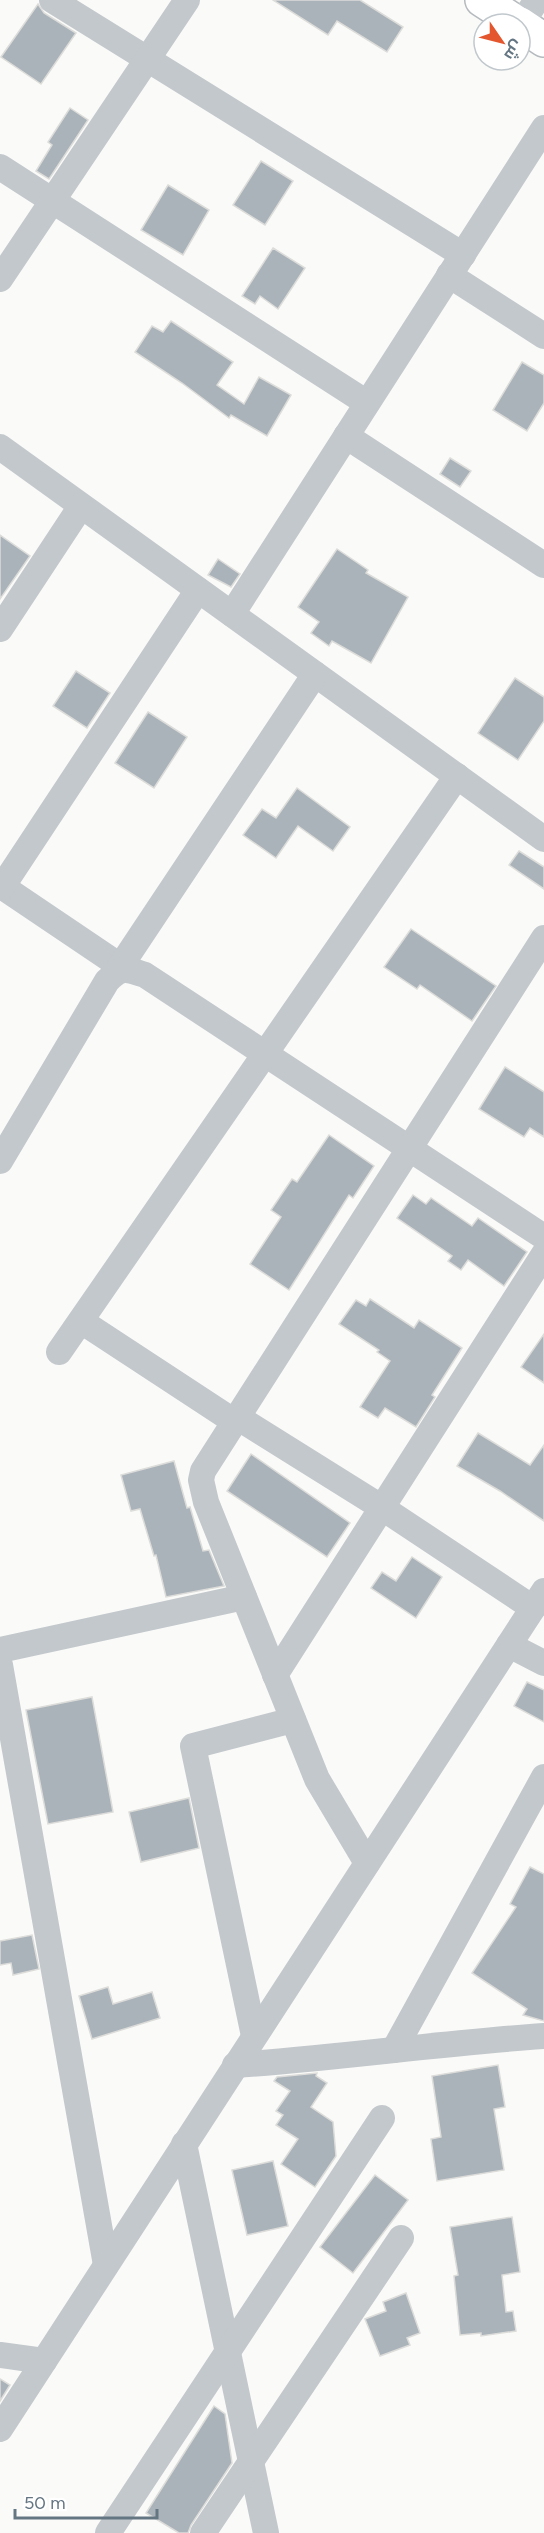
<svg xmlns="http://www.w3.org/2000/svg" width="544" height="2533" font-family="Figtree,Cairo,sans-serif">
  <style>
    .building { fill: #aab3b9; stroke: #dcdcda; stroke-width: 1.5 }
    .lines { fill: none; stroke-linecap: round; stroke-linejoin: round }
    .major-casing { stroke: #b5babe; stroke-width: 36 }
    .minor { stroke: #c3c8cc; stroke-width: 26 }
    .major { stroke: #fff; stroke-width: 33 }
  </style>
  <rect width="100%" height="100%" fill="#fafaf8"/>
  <g class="building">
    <polygon points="273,0 360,0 403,27 387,52 337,21 328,35"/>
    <polygon points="38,4 44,13 76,33 41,84 1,57"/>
    <polygon points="70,108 88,120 49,179 36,171 52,145 48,142"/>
    <polygon points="261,161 293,181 265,225 233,205"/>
    <polygon points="168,185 209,210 183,255 141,230"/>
    <polygon points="273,248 305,268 278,309 260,296 255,304 242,296"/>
    <polygon points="171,321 233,362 217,385 244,404 259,377 291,395 267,436 231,415 229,418 182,383 135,352 152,326 163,332"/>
    <polygon points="522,362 544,375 544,403 527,431 493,410"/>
    <polygon points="450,458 471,471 460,487 440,474"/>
    <polygon points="0,535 30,556 0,599"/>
    <polygon points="337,549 368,570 366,573 408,597 371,663 332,641 329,646 311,633 319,622 298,607"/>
    <polygon points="218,559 240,574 231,587 208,575"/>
    <polygon points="76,671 110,693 87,728 53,706"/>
    <polygon points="515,678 544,697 544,721 518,760 478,733"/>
    <polygon points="148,712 187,737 154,788 115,763"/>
    <polygon points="297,788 350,827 333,851 298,826 276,858 243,835 262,809 276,818"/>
    <polygon points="519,851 544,867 544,889 509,865"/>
    <polygon points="411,929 496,986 472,1021 420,985 417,989 384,967"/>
    <polygon points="505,1067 544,1092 544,1137 530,1128 524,1137 479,1109"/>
    <polygon points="329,1135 374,1166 353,1198 349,1195 289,1290 250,1264 281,1217 271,1210 292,1179 297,1182"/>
    <polygon points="413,1195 426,1204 431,1198 472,1226 478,1218 527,1252 504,1286 468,1260 461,1270 448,1261 452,1256 397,1218"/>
    <polygon points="370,1299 414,1328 419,1320 462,1348 432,1395 435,1397 416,1427 385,1408 378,1418 360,1407 390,1361 377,1352 379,1350 339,1324 356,1300 366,1306"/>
    <polygon points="544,1334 544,1383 521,1367"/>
    <polygon points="478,1433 530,1465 544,1445 544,1521 500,1491 457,1466"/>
    <polygon points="251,1454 350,1523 327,1557 227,1491"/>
    <polygon points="174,1461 187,1508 190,1507 203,1551 209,1550 224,1586 166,1597 156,1555 154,1556 140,1509 131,1511 121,1475"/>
    <polygon points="412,1557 442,1577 416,1618 371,1588 382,1572 396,1581"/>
    <polygon points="527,1682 544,1690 544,1722 514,1706"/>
    <polygon points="92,1697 113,1812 48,1824 26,1710"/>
    <polygon points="189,1798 199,1848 141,1862 129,1812"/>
    <polygon points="530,1867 544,1874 544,2021 523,2015 527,2009 472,1973 516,1907 510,1904"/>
    <polygon points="32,1935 39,1969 13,1975 11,1963 0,1965 0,1941"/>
    <polygon points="108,1987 113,2004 152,1992 160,2018 92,2039 79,1996"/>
    <polygon points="498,2065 505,2107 494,2109 504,2170 437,2181 431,2139 441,2137 432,2076"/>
    <polygon points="317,2073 316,2076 327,2083 311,2107 333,2122 336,2156 315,2187 281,2164 298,2139 276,2125 283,2115 276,2111 290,2091 274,2081 277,2077"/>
    <polygon points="273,2161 288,2226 247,2235 232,2170"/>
    <polygon points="375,2175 408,2200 353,2273 320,2247"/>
    <polygon points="512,2217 520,2272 502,2275 506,2312 513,2311 516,2331 481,2336 481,2333 460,2335 454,2276 458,2275 450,2227"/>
    <polygon points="406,2293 420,2333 407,2338 410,2345 380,2356 365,2319 386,2311 383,2302"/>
    <polygon points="0,2379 10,2385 0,2401"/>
    <polygon points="214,2406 225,2414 232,2463 191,2525 188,2533 179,2533 146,2513"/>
  </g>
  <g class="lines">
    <defs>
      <g id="major">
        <polyline points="482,0 519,24"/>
        <polyline points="520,24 544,40"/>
      </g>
    </defs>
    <use href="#major" class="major-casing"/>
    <g class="minor">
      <polyline points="52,0 463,255"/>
      <polyline points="520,25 537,0"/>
      <polyline points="0,167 367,403"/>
      <polyline points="449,275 544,336"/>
      <polyline points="0,279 187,0"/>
      <polyline points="346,436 544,565"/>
      <polyline points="0,447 544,839"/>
      <polyline points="232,614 544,128"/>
      <polyline points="0,629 81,506"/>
      <polyline points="0,885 126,970"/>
      <polyline points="2,887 198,590"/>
      <polyline points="118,970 315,674"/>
      <path d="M0,1161L107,981C122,966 126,969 145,975L544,1237"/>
      <polyline points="81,1321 235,1422"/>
      <polyline points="59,1352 457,776"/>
      <polyline points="237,1417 381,1507 533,1608"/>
      <polyline points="509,1645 544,1663"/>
      <polyline points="0,1650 244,1597"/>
      <polyline points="0,1665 106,2265"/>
      <polyline points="275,1675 544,1254"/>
      <polyline points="367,1863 317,1779 206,1502 201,1480 203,1471 544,938"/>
      <polyline points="254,2036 193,1746 293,1720"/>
      <polyline points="394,2050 544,1777"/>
      <path d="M235,2065C338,2058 441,2043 544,2036"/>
      <polyline points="184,2144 266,2533"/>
      <polyline points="0,2355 44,2361"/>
      <polyline points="0,2429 544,1591"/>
      <polyline points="108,2533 382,2118"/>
      <polyline points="203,2533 401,2238"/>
    </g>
    <use href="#major" class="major"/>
  </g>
  <g transform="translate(502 42) rotate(125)"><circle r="28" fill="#ffffff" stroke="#c1c8cd" stroke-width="1.5"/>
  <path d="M0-4.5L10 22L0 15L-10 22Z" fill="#e4572e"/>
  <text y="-9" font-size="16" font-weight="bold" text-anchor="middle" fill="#657683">ش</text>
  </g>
  <path d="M15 2509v9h142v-9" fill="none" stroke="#657683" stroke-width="3"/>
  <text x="24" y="2509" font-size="18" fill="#657683" stroke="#ffffff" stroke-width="4.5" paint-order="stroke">50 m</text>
</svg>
